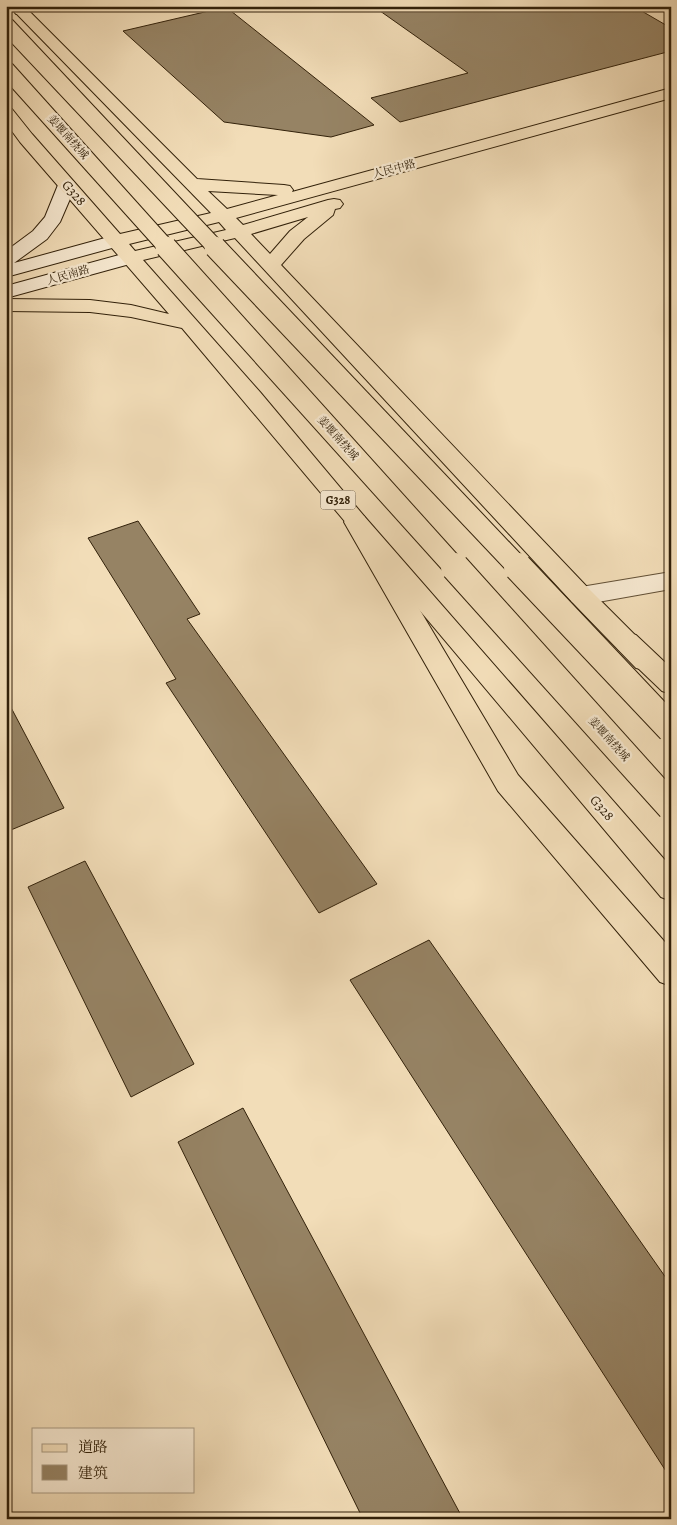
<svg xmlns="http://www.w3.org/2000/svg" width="677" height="1525" font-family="Alegreya,'Noto Serif SC',serif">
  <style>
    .building { fill: #968364; stroke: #32210a }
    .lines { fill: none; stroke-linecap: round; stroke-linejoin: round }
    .minor-casing { stroke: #625036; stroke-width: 2 }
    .secondary-casing { stroke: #32210a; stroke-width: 2 }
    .primary-casing { stroke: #32210a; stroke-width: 2 }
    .trunk-casing { stroke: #32210a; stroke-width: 2 }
    .minor { fill: #f7e9d1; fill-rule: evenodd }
    .secondary { fill: #f7e9d1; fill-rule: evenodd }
    .primary { fill: #f2ddb8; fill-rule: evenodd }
    .trunk { fill: #f2ddb8; fill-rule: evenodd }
    .trunk-bridge-far2-casing { stroke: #32210a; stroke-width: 18; stroke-linecap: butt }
    .trunk-bridge-far1-casing { stroke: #32210a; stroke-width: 23; stroke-linecap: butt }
    .trunk-bridge-casing { stroke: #32210a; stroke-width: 30; stroke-linecap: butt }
    .trunk-bridge-far2 { stroke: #f2ddb8; stroke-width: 16 }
    .trunk-bridge-far1 { stroke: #f2ddb8; stroke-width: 21 }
    .trunk-bridge { stroke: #f2ddb8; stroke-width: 28 }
    .labels { text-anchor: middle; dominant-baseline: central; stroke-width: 4.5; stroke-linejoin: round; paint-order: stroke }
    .far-street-label { font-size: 11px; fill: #32210a; stroke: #f7e9d1 }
    .shield { fill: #f7e9d1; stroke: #6d5d46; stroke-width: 1 }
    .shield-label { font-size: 12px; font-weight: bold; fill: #32210a }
    .street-label { font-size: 14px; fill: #32210a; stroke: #f7e9d1 }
  </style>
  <rect width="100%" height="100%" fill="#f2ddb8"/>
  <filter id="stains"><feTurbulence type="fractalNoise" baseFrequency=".004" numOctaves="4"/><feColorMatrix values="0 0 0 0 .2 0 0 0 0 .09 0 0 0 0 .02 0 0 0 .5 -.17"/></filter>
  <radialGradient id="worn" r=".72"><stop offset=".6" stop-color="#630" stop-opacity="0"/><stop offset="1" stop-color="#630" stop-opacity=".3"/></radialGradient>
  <g class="building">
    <polygon points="373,6 633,6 671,28 671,51 400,122 371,98 468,73"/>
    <polygon points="226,7 374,125 331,137 224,122 123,31"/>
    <polygon points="138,521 200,614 187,619 377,884 319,913 166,683 176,679 88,538"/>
    <polygon points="6,698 64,808 6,832"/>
    <polygon points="85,861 194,1064 131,1097 28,887"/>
    <polygon points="429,940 671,1285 671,1479 350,980"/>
    <polygon points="243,1108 463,1519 363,1519 178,1142"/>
  </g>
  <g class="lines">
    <defs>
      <polygon id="minor" points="671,572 671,589 581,605 572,602 569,596 572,590 581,587"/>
      <g id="secondary">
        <polygon points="67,180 73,181 76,185 60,222 47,239 14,263 116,235 123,237 125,241 123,245 6,277 6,251 33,231 45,217 58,185 61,181"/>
        <polygon points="130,252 137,254 139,258 137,262 6,298 6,286"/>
      </g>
      <path id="primary" d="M9,6H24L197,179L284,185L290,186L293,190L292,192L671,88V98L236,218L243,225L328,200L334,199L340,200L343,204L340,208L335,209L333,215L304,239L281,265L590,590L654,654L658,661L654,668L645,670L636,668L572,602L235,238L143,260L260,392L364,516L671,867V901L661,897L182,328L131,317L90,312L6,311V299L90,300L131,305L169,314L20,142L6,123V107L12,109L32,134L120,234L211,213ZM208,191L278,195L227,209ZM308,217L290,231L270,254L251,234ZM219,222L226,230L135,251L129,244Z"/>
      <g id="trunk">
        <polygon points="10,6 25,6 28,11 26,14 16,14"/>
        <polygon points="356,514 364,516 518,775 671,949 671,986 660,982 498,791 344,522 348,516"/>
        <polygon points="627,633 636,635 671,668 671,694 662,691 618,649 614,642 618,635"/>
      </g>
    </defs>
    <use href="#minor" class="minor-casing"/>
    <use href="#secondary" class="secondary-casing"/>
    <use href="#primary" class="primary-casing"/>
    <use href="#trunk" class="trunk-casing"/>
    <use href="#minor" class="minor"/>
    <use href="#secondary" class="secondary"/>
    <use href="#primary" class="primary"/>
    <use href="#trunk" class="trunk"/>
    <defs>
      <g id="trunk-bridge-far2">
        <polyline points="6,25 216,248"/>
        <polyline points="6,69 167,248"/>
      </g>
      <g id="trunk-bridge-far1">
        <polyline points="166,247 456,569"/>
        <polyline points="215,247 520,569"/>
      </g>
      <g id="trunk-bridge">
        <polyline points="455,567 671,807"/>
        <polyline points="518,567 671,729"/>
      </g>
    </defs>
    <use href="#trunk-bridge-far2" class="trunk-bridge-far2-casing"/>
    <use href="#trunk-bridge-far1" class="trunk-bridge-far1-casing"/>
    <use href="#trunk-bridge" class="trunk-bridge-casing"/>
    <use href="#trunk-bridge-far2" class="trunk-bridge-far2"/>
    <use href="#trunk-bridge-far1" class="trunk-bridge-far1"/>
    <use href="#trunk-bridge" class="trunk-bridge"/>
  </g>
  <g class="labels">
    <g class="far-street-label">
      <text transform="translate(68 137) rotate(48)">姜堰南绕城</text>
      <text transform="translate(394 169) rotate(-15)">人民中路</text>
      <text transform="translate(68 275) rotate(-16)">人民南路</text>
      <text transform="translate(338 438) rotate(48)">姜堰南绕城</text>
      <text transform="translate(609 739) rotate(48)">姜堰南绕城</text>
    </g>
    <rect class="shield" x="320.5" y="490.5" width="35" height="19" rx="4"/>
    <g class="shield-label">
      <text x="338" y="500">G328</text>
    </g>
    <g class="street-label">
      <text transform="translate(74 193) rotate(49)">G328</text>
      <text transform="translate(602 808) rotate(49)">G328</text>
    </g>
  </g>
  <rect width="677" height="1525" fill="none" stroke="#f2ddb8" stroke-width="25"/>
  <rect x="8" y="8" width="662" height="1510" fill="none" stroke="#32210a" stroke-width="2.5"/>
  <rect x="12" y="12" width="652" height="1500" fill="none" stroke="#32210a"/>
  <rect x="32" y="1428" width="162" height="65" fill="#f7e9d1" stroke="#a89981"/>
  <rect x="42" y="1444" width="25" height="8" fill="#f2ddb8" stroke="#a89981"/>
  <text x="78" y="1452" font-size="15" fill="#32210a">道路</text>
  <rect x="42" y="1465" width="25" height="15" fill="#968364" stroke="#a89981"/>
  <text x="78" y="1478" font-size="15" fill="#32210a">建筑</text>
  <rect width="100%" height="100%" filter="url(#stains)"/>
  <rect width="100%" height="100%" fill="url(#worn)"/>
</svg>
